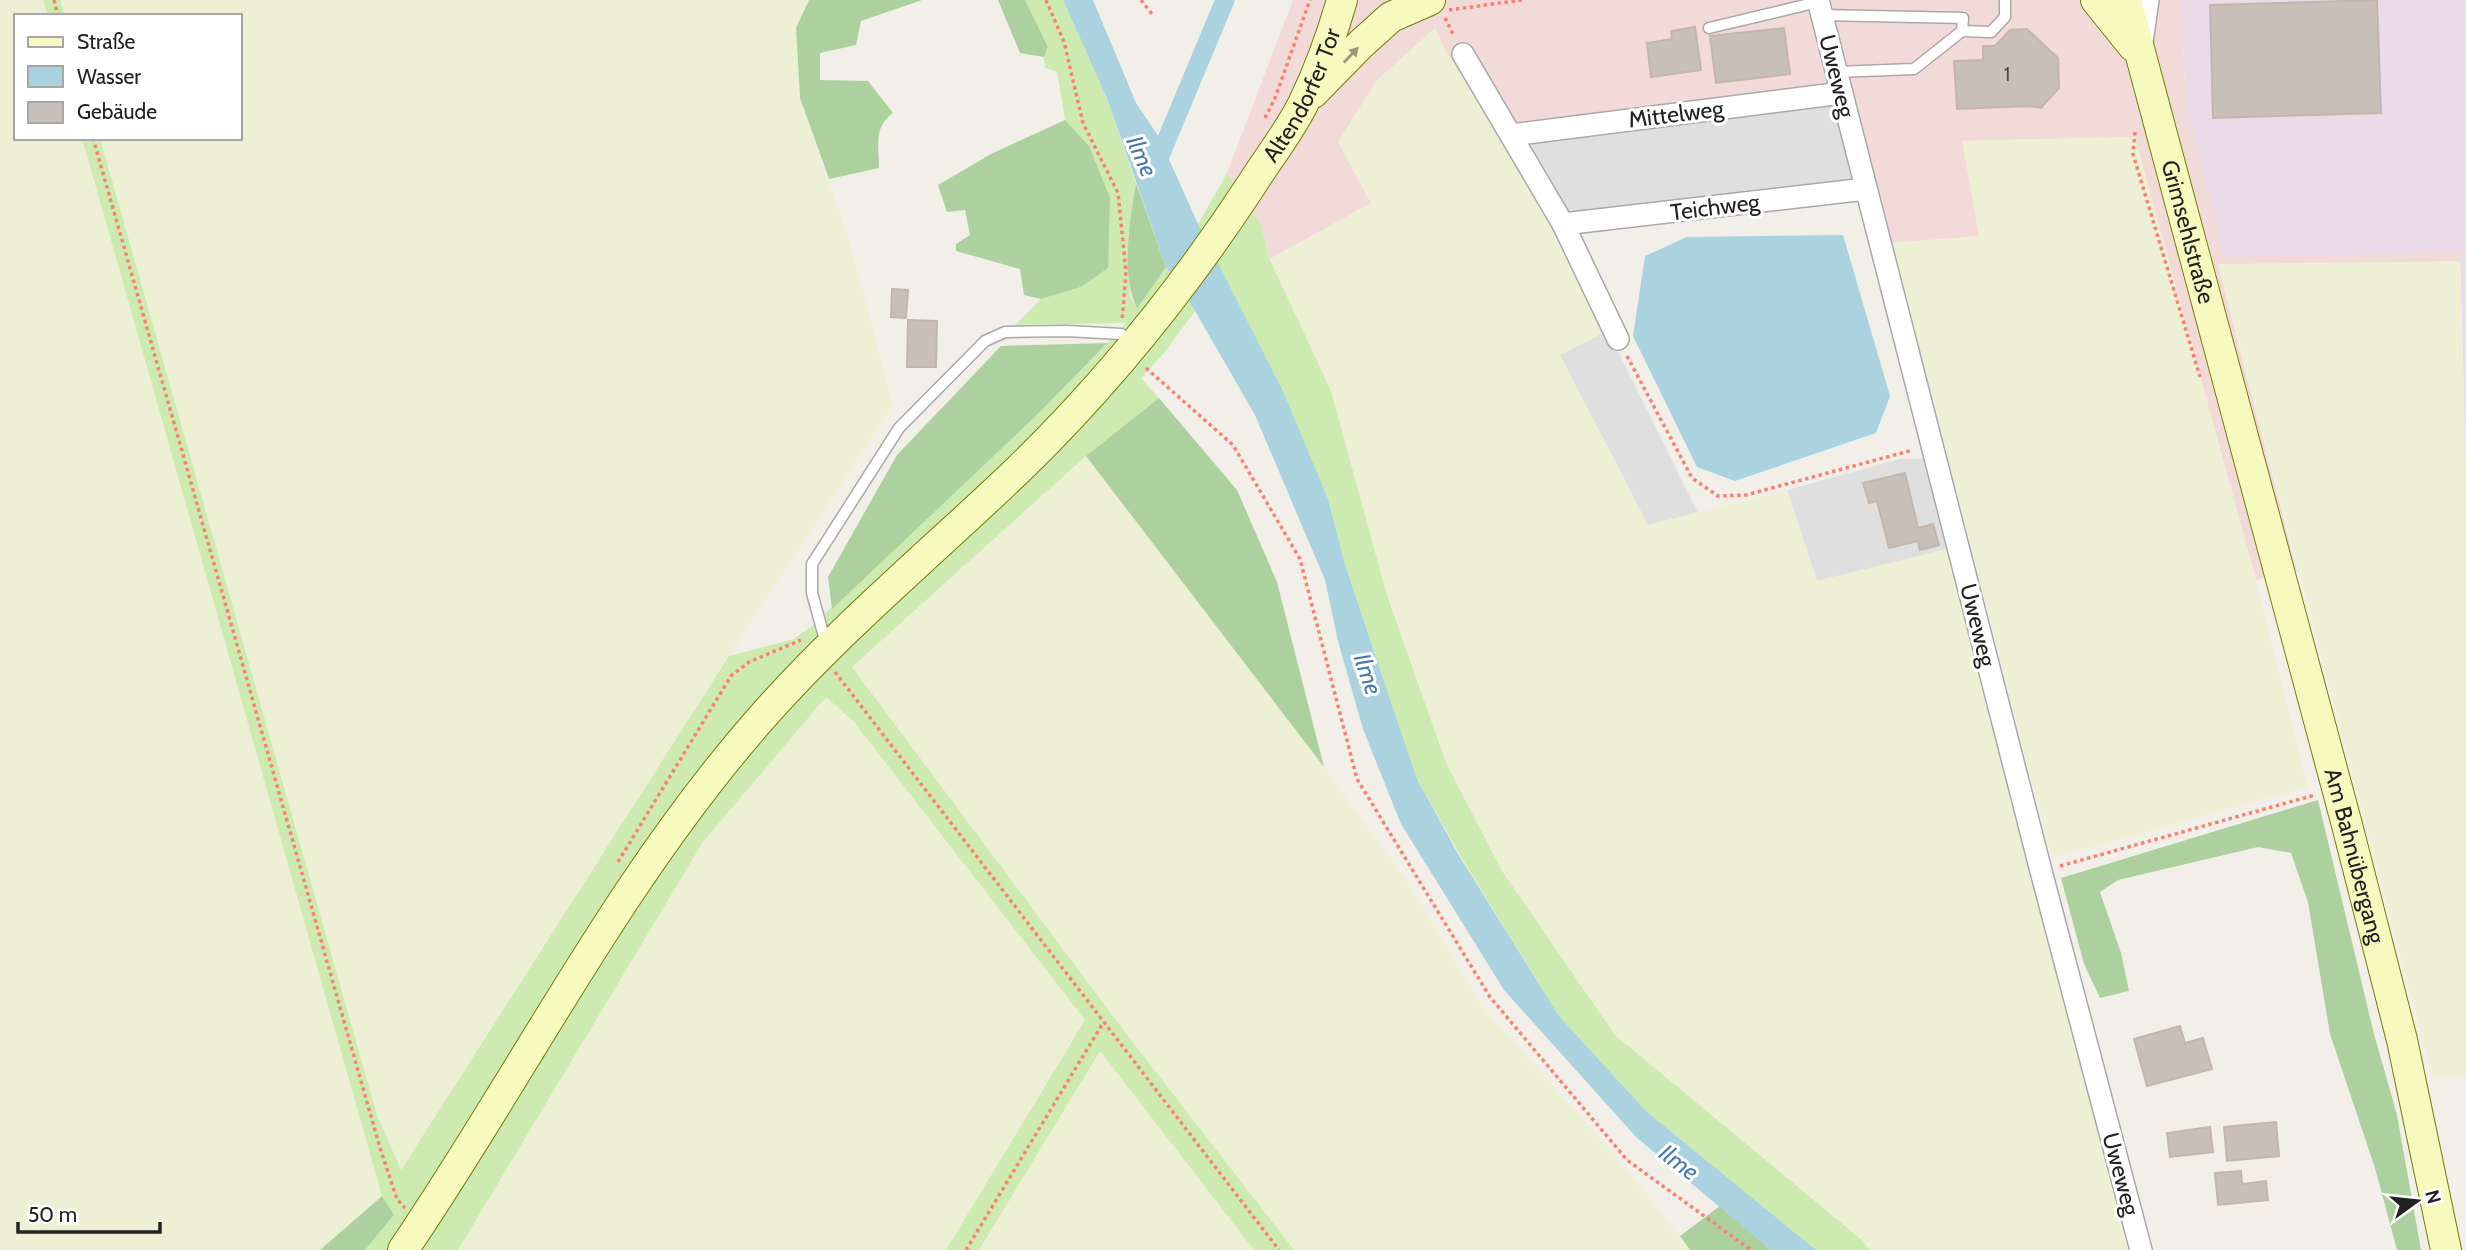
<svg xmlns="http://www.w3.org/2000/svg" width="2466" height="1250" font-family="Cabin,sans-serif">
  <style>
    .residential { fill: #e0dfdf }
    .commercial { fill: #f2dad9 }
    .industrial { fill: #ebdbe8 }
    .farmland { fill: #eef0d5 }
    .grass { fill: #cdebb0 }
    .forest { fill: #add19e }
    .water { fill: #aad3df }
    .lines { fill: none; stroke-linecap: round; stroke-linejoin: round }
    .canal { stroke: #aad3df; stroke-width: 19 }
    .building { fill: #c7bfb8; stroke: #c4b6ab; stroke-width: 2 }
    .lane-casing { stroke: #a9a9a9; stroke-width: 13 }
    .street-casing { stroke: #a9a9a9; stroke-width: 24 }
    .secondary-casing { stroke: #707d05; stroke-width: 32 }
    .path { stroke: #fa8072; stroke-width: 3.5; stroke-dasharray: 3.5 3.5; stroke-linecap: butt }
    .lane { stroke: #fff; stroke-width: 10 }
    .street { stroke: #fff; stroke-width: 21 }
    .secondary { stroke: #f7fabf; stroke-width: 30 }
    .oneway { fill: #979978 }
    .labels { text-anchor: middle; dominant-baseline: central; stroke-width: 6; stroke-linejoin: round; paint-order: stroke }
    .number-label { font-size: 19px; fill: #4b4948 }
    .street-label { font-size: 23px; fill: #222; stroke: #fff }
    .water-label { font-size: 24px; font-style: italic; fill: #4a7aab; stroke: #fff }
  </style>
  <rect width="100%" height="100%" fill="#f2efe9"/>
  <g class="residential">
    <polygon points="1838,98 1858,172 1846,184 1572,214 1559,207 1532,160 1532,140"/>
    <polygon points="1608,331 1698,513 1648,525 1559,354"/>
    <polygon points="1935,458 1955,547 1817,581 1787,490 1900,459"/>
  </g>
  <polygon class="commercial" points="1293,0 2181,0 2186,106 2466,0 2466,262 2218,265 2297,571 2256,580 2134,137 1963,141 1980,236 1892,243 1852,97 1499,134 1446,52 1435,28 1371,203 1270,259 1261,226 1227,173"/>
  <polygon class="industrial" points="2181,0 2466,0 2466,468 2460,252 2225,257 2186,106"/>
  <g class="farmland">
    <polygon points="0,0 43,0 48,16 16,16 16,138 82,138 382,1196 320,1250 0,1250"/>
    <polygon points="60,0 809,0 807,1 800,98 852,250 893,405 755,616 401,1171 377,1115 100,138 240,138 240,16 65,16"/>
    <polygon points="1435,28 1446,52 1499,134 1603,314 1608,331 1560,355 1648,525 1787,490 1817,581 1955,547 2138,1250 1870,1250 1862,1240 1615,1035 1502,871 1446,763 1270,259 1371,203 1338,142 1377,80"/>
    <polygon points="2135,137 2256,580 2308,787 2052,858 1892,243 1979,236 1962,141"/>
    <polygon points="2460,261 2466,468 2466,1078 2433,1079 2218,264"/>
    <polygon points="1086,456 1324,767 1408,882 1482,1006 1620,1161 1691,1250 1294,1250 1125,1032 852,667"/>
    <polygon points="826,697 854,722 1085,1020 946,1250 458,1250 703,842"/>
    <polygon points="1100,1050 1254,1250 979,1250"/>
  </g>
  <g class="grass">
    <polygon points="43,0 60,0 65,16 48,16"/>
    <polygon points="1025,0 1063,0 1108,101 1136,183 1128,236 1130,295 1136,307 1166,267 1195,311 1164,353 1141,378 1159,398 1086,456 852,667 1125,1032 1294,1250 1254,1250 1100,1051 979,1250 946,1250 1085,1020 854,722 826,697 703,842 458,1250 365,1250 394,1215 382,1196 82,138 100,138 377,1115 401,1170 729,656 794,639 813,625 1040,412 1126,323 1015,325 1041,299 1081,287 1089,146 1065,120 1057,72 1045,68 1044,57 1048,47"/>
    <polygon points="1227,173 1261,226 1270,260 1331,391 1386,592 1446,763 1502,871 1615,1035 1862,1240 1870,1250 1816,1250 1647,1112 1559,1016 1461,857 1417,779 1346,568 1328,499 1198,224"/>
  </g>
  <g class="forest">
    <path d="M809,0H922L861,21L856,45L820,53V80L868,81L893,113C873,128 879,144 879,168L829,179L800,98L796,28Z"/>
    <polygon points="998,0 1025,0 1048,47 1044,57 1020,53"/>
    <polygon points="1065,120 1089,146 1110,198 1108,268 1081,287 1041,299 1024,295 1020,269 956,251 956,244 970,235 965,210 947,212 938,185 991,154"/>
    <path d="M1136,183L1166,267L1137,308C1120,274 1130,220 1136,183Z"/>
    <polygon points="1107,343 1040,412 832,609 828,577 897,455 1001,346"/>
    <polygon points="1159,398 1237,490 1277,582 1324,767 1086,456"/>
    <polygon points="2318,800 2374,1034 2397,1115 2421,1250 2397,1250 2375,1168 2330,1034 2308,902 2291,853 2258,847 2118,880 2100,892 2121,953 2129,991 2100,998 2084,964 2061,878"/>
    <polygon points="382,1196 394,1215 365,1250 320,1250"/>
    <polygon points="1720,1206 1771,1250 1690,1250 1680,1236"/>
  </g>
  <g class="water">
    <polygon points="1063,0 1093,0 1136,103 1159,137 1198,224 1283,391 1328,499 1346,568 1417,779 1458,854 1559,1016 1647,1112 1816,1250 1771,1250 1636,1137 1504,990 1401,824 1363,729 1338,641 1325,580 1255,415 1195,311 1166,267 1108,101"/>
    <polygon points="1843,235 1890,396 1876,433 1735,481 1697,467 1633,336 1645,256 1687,237"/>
  </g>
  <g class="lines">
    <polyline class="canal" points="1154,170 1225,0"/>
  </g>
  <g class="building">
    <polygon points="2377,0 2381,113 2213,118 2210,5"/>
    <polygon points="1695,27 1701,70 1651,77 1647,43 1672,39 1671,31"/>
    <polygon points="1784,28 1790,74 1716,83 1710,36"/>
    <polygon points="2027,29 2058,58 2059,88 2041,108 2029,106 1957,109 1954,61 1983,60 1983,46 1995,46 2010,30"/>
    <polygon points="892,289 908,290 906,318 891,317"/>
    <polygon points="908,320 937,321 936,367 907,367"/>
    <polygon points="1905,473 1918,528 1933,524 1939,545 1920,550 1918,541 1889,548 1877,501 1869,503 1863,483"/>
    <polygon points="2180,1026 2185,1043 2203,1038 2212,1069 2147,1086 2134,1039"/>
    <polygon points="2276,1122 2279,1156 2227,1161 2224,1127"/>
    <polygon points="2210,1127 2213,1152 2170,1157 2167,1133"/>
    <polygon points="2241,1171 2242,1184 2266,1181 2268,1200 2218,1205 2215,1173"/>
  </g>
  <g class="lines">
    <defs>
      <g id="lane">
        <polyline points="1822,15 1963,18 1962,31 1914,69 1836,72"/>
        <polyline points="1709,28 1818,2"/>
        <polyline points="1962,31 1991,32 2005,17 2005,0"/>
        <polyline points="826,644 812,593 812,564 899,428 985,341 1005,332 1067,331 1121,334 1135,341"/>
      </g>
      <g id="street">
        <polyline points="1818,0 2041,871 2141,1250"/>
        <polyline points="2142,42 2148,0"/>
        <polyline points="1463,54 1563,224 1618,339"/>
        <polyline points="1511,135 1842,93"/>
        <polyline points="1563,224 1866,189"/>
      </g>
      <g id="secondary">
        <polyline points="2096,0 2133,46"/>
        <path id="s1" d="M2126,0L2347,825L2402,1040L2446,1250"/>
        <polyline points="1313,93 1361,44 1391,17 1430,0"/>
        <path id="s2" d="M403,1250C522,1075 616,885 756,724C835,633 929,555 1017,471C1107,384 1184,288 1252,184C1269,157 1289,132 1303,104C1319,71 1332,35 1342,0"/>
      </g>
    </defs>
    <use href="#lane" class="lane-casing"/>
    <use href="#street" class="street-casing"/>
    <use href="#secondary" class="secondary-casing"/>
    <g class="path">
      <polyline points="54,0 58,16"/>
      <polyline points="1046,0 1064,42 1083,123 1118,193 1126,272 1122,321"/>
      <polyline points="1141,0 1152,14"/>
      <polyline points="1449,10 1522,0"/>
      <polyline points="1445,18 1454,36"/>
      <polyline points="1265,118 1275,98 1310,0"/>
      <polyline points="2135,132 2133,154 2200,377"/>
      <polyline points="93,138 380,1148 397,1199 405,1208"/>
      <polyline points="1627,356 1692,478 1718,496 1746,495 1913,450"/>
      <polyline points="1146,368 1233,445 1300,559 1357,779 1490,997 1627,1160 1751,1250"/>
      <polyline points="835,672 1279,1250"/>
      <polyline points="618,862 731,676 749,662 801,640"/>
      <polyline points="2060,866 2315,795"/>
      <polyline points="966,1250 1103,1023"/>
    </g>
    <use href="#lane" class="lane"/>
    <use href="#street" class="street"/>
    <use href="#secondary" class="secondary"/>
  </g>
  <defs><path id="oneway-solid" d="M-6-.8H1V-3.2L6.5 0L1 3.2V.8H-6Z" transform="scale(1.75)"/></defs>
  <use class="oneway" href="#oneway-solid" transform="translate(1351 55) rotate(-46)"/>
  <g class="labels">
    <g class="number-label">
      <text x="2007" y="74">1</text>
    </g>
    <g class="street-label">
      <text transform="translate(1837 76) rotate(76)">Uweweg</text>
      <text stroke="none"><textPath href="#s2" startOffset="1472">Altendorfer Tor</textPath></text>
      <text transform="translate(1676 114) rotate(-7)">Mittelweg</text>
      <text transform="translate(1715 207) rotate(-7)">Teichweg</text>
      <text stroke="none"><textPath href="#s1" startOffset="240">Grimsehlstraße</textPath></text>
      <text transform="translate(1978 625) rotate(76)">Uweweg</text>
      <text stroke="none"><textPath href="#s1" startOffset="886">Am Bahnübergang</textPath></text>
      <text transform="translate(2121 1174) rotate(75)">Uweweg</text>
    </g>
    <g class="water-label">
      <text transform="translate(1142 156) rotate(66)">Ilme</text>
      <text transform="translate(1368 674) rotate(71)">Ilme</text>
      <text transform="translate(1679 1162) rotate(37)">Ilme</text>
    </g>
  </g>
  <rect x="14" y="14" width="228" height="126" fill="#ffffff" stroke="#a7a7a7" stroke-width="2"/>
  <rect x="28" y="37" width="35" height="10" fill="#f7fabf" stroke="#a7a7a7" stroke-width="2"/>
  <text x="77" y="49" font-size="21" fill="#222222">Straße</text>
  <rect x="28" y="66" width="35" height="21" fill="#aad3df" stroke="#a7a7a7" stroke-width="2"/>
  <text x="77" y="84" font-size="21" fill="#222222">Wasser</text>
  <rect x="28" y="102" width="35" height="21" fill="#c7bfb8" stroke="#a7a7a7" stroke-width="2"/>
  <text x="77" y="119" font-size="21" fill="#222222">Gebäude</text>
  <g transform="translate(2417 1201) rotate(75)" stroke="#ffffff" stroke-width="5" paint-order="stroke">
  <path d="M0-5L12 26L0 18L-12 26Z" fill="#222222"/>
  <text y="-10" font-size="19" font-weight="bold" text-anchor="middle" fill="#222222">N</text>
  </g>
  <path d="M18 1222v10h142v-10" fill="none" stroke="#222222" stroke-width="3.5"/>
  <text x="28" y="1222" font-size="21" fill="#222222" stroke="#ffffff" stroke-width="5" paint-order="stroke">50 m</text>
</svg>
